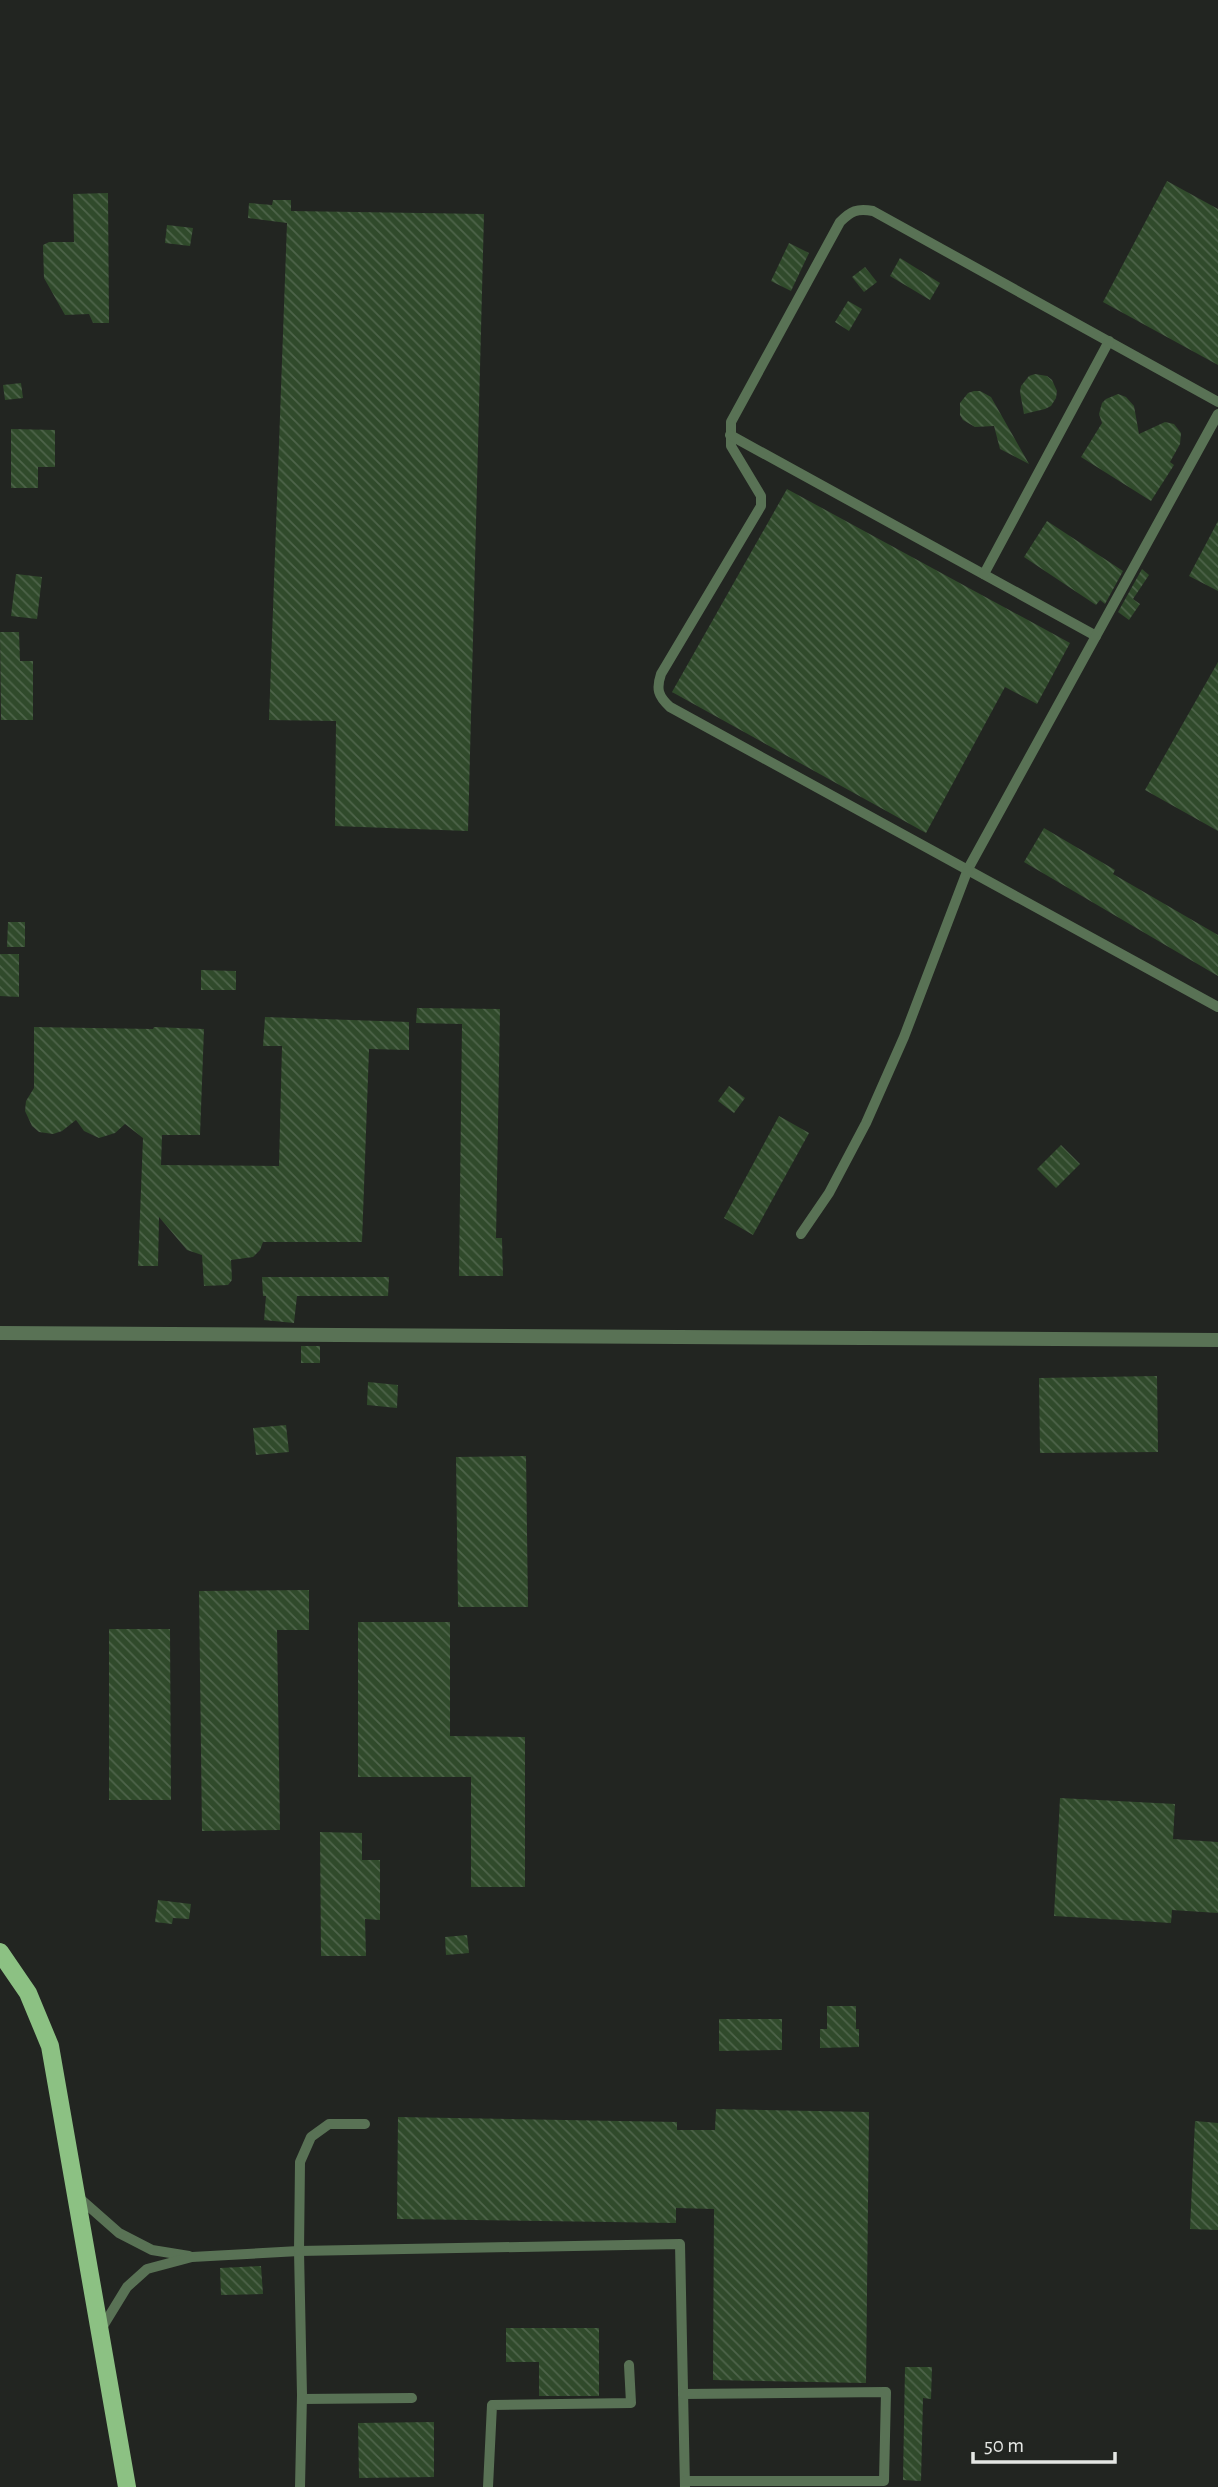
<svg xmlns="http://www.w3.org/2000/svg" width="1218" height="2487" font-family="'Alegreya Sans',sans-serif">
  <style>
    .building { fill: url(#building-back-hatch) }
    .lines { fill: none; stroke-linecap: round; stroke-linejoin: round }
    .lane { stroke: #597255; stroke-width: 10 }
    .street { stroke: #597255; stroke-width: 14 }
    .primary { stroke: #8cc183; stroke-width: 18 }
  </style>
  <defs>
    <pattern id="building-back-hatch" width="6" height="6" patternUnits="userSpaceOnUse" patternTransform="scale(1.75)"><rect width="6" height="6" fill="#304a2b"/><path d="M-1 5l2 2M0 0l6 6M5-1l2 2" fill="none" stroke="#4e644a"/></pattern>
  </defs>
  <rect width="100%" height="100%" fill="#222521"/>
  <g class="building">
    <polygon points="1167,181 1218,209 1218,365 1103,302"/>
    <polygon points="108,193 109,323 93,323 89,314 65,315 44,278 43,245 49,242 74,242 73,194"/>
    <polygon points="273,200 291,200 291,211 484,214 468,831 335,826 336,721 269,720 287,223 248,218 249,203 272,205"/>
    <polygon points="167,225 193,228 190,246 165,243"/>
    <polygon points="789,243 809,253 791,291 771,281"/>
    <polygon points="900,258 940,283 930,300 890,276"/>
    <polygon points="865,267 877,282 864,292 852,277"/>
    <polygon points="848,301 862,309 849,331 835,322"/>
    <polygon points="1035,374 1047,376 1052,380 1057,391 1056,398 1051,406 1045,409 1024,414 1020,392 1021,386 1029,376"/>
    <polygon points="21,383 23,398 5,400 3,385"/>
    <polygon points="974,391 980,391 991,397 1029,464 1000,449 994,426 975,427 963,420 960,415 960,403 968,393"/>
    <polygon points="1118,394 1126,397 1134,406 1139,434 1165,422 1174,424 1181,433 1180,444 1170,462 1174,465 1151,501 1081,457 1102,423 1099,414 1102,403 1106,399"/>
    <polygon points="11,429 55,430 55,467 38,467 38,488 11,488"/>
    <polygon points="787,489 1070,643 1037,704 1005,687 926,833 672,692"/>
    <polygon points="1047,521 1123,571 1105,604 1100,600 1096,605 1024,557"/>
    <polygon points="1218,521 1218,591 1189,576"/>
    <polygon points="1142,569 1149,575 1133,599 1140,604 1129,620 1118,612"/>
    <polygon points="16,574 42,577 37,619 11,616"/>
    <polygon points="0,632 19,632 20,661 33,661 33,720 1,720"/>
    <polygon points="1218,662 1218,831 1145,790"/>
    <polygon points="1044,828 1115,870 1113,874 1218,935 1218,976 1024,862"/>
    <polygon points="8,922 25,922 25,947 7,947"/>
    <polygon points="0,954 19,954 19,997 0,996"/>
    <polygon points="201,970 236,971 236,990 201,990"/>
    <polygon points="417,1008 500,1009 496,1238 502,1238 503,1276 459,1276 462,1024 416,1023"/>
    <polygon points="265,1017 409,1022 409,1050 369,1049 362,1242 263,1242 260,1250 253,1257 231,1260 232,1280 228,1285 204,1286 202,1255 187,1250 159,1217 158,1266 138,1266 143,1138 125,1124 115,1133 99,1138 84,1131 76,1120 62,1131 53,1134 39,1132 32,1126 25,1111 26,1101 34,1088 34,1027 153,1029 154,1027 204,1029 200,1135 162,1135 161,1165 279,1166 282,1046 263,1046"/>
    <polygon points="729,1086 745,1098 734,1113 718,1101"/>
    <polygon points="779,1116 809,1133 753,1235 724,1218"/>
    <polygon points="1061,1145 1080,1164 1056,1188 1037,1169"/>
    <polygon points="262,1277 389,1277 388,1296 297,1296 294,1323 264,1320 266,1296 263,1296"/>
    <rect x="301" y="1346" width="19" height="17"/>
    <polygon points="1157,1376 1158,1452 1040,1453 1039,1378"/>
    <polygon points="368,1382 398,1385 397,1408 367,1405"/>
    <polygon points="286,1425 289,1452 256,1455 253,1428"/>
    <polygon points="526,1456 528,1607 458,1607 456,1457"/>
    <polygon points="309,1590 309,1630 277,1630 280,1830 202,1831 199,1591"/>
    <polygon points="358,1622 450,1622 450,1736 525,1737 525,1887 471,1887 471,1777 358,1777"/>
    <polygon points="109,1629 170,1629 171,1800 109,1800"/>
    <polygon points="1060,1798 1175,1804 1173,1839 1218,1842 1218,1913 1172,1910 1171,1923 1054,1916"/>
    <polygon points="320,1832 362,1833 362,1860 380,1860 380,1920 365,1919 366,1956 321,1956"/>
    <polygon points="158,1900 191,1904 189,1919 173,1918 172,1924 155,1922"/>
    <polygon points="467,1935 469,1953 446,1955 445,1937"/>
    <polygon points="827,2006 856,2006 856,2029 859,2029 859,2047 820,2048 820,2029 827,2029"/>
    <polygon points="719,2019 782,2019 782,2050 719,2051"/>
    <polygon points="716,2109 869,2112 866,2383 713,2380 714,2209 676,2208 676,2223 397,2219 398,2117 677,2122 677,2130 715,2130"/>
    <polygon points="1195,2121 1218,2123 1218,2230 1190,2229"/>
    <polygon points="261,2266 263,2294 221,2295 220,2268"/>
    <polygon points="506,2328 599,2328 599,2396 539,2396 539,2362 506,2362"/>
    <polygon points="905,2367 932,2367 931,2399 923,2398 921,2481 903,2480"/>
    <polygon points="434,2422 434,2477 359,2478 358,2423"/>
  </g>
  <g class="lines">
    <g class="lane">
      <path d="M1218,402L873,211C857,208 851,211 840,222L731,422V446L761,496V506L661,674C656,689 658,696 670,707L1218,1007"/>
      <polyline points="730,435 1096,636"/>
      <polyline points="984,574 1109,341"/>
      <polyline points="801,1234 829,1193 866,1123 904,1037 968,869 1218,414"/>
      <polyline points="77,2196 119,2233 152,2250 189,2256"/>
      <polyline points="100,2331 127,2287 147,2269 192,2257 299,2251 680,2244 685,2487"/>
      <polyline points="683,2394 886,2392 884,2481 685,2481"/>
      <polyline points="302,2399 412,2398"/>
      <polyline points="300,2487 302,2395 299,2251 300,2162 311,2137 329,2124 365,2124"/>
      <polyline points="488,2487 492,2405 631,2403 629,2365"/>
    </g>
    <polyline class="street" points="0,1333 1218,1340"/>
    <polyline class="primary" points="0,1952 28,1993 50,2046 127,2487"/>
  </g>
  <path d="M973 2452v10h142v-10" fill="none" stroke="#e5e7e4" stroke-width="3.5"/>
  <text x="984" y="2452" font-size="21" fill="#e5e7e4" stroke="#222521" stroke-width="5" paint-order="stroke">50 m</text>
</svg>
